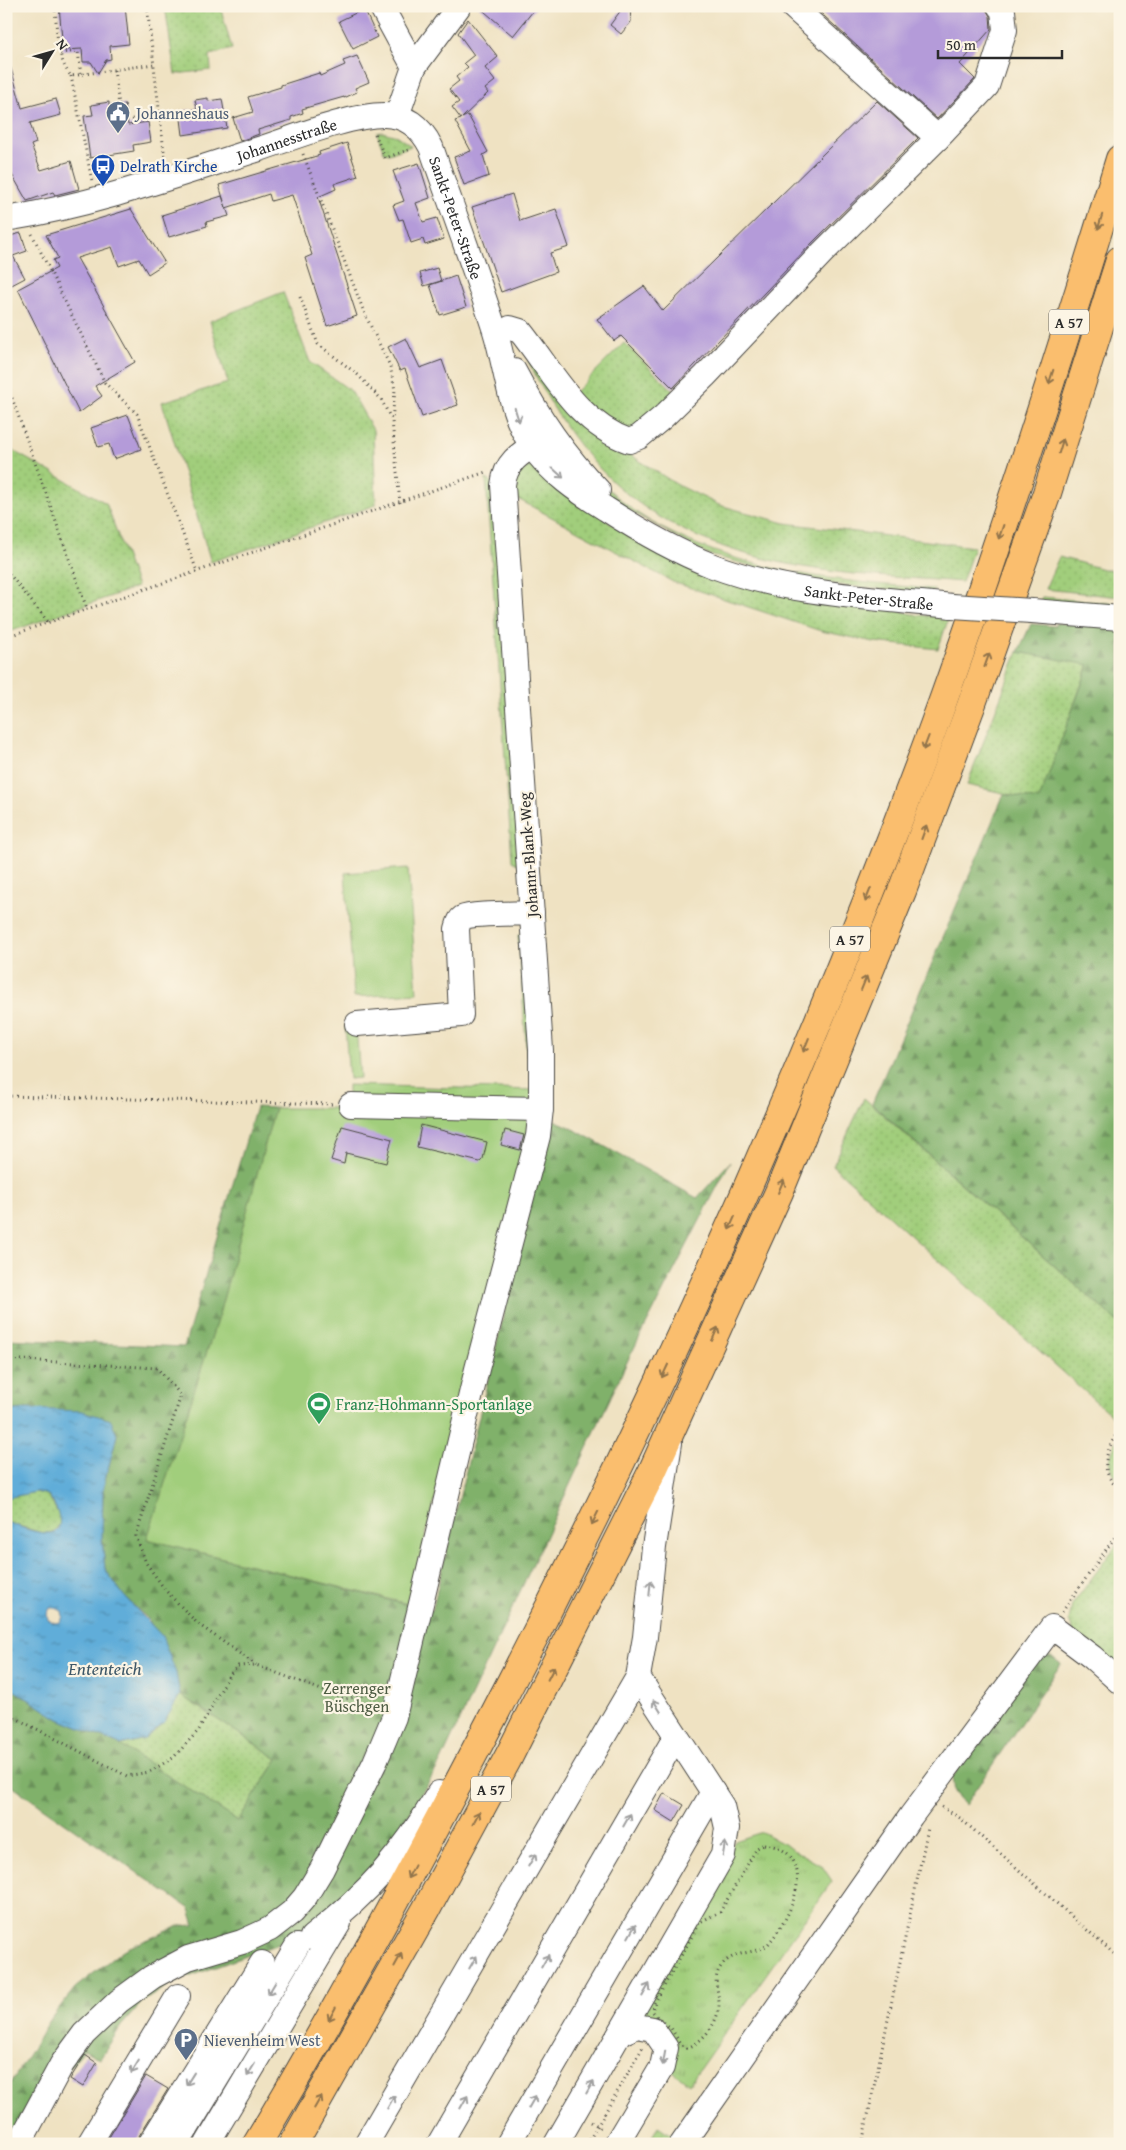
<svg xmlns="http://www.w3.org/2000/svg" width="1126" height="2150" font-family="'Gentium Book Plus',serif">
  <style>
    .grass { fill: url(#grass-dots); stroke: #667c53 }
    .forest { fill: url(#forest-firs); stroke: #566e4b }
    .park { fill: url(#park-tufts); stroke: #667c53 }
    .pitch { fill: #a1ce7b; stroke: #667c53 }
    .water { fill: url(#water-ripples); stroke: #466c82; fill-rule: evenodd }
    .building { fill: #b49bd9 }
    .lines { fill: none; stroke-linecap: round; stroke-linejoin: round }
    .minor-casing { stroke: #484642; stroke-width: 26 }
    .highway-casing { stroke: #484642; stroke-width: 30 }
    .path { stroke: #484642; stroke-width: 3; stroke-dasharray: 1 4; stroke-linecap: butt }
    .minor { stroke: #fff; stroke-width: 24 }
    .highway { stroke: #fabe6e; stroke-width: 28 }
    .minor-bridge-casing { stroke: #484642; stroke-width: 26; stroke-linecap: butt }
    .minor-bridge { stroke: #fff; stroke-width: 24 }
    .oneway { stroke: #92744c }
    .oneway2 { stroke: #a0a0a0 }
    .labels { text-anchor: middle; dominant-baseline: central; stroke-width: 4.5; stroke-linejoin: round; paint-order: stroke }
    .shield { fill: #fcf5e5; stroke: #6a6863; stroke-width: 1 }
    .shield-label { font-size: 15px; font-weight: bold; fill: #2b2b2b }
    .service-label { font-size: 16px; fill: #4e5e75; stroke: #fcf5e5; text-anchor: start }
    .street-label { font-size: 16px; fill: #2b2b2b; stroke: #fcf5e5 }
    .transit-label { font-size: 16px; fill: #164399; stroke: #fcf5e5; text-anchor: start }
    .leisure-label { font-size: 16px; fill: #27864d; stroke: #fcf5e5; text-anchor: start }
    .park-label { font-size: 16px; fill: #4e5c43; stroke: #fcf5e5 }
    .water-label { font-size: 18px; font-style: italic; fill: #3e5868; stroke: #fcf5e5 }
  </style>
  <defs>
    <pattern id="grass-dots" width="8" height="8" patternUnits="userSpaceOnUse" patternTransform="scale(1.25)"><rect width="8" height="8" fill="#a1ce7b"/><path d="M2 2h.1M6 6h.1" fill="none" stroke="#8bb16a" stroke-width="1.8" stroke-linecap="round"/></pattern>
    <pattern id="forest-firs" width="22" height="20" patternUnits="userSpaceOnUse" patternTransform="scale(1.25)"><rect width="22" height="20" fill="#80b16b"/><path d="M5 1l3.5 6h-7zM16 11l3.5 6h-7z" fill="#699058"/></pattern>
    <pattern id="park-tufts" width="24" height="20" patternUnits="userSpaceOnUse" patternTransform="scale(1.25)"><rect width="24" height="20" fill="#a1ce7b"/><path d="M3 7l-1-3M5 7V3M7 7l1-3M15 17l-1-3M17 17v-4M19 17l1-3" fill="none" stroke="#8bb16a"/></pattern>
    <pattern id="water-ripples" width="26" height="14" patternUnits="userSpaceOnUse" patternTransform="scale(1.25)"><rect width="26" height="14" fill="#60add9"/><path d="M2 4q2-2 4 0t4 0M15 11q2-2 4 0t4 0" fill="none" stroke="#4f8db0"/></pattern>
  </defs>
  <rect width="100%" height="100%" fill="#fcf5e5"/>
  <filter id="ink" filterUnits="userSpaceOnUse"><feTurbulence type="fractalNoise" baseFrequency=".02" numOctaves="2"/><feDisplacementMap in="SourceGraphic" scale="10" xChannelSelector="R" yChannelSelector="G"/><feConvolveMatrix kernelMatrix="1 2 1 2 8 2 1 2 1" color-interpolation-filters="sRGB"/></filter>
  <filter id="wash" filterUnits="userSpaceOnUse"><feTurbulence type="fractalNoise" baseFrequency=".0096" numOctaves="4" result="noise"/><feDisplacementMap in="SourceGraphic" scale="20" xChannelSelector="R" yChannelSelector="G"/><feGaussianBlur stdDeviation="1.12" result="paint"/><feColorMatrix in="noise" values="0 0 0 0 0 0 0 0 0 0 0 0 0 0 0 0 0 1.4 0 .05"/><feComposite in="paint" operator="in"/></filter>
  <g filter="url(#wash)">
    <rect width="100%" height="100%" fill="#efe2c2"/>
    <g class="grass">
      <polygon points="165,6 220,6 232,49 210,55 211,70 175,74"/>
      <polygon points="382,132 397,136 411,146 389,154 384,152 377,133"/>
      <polygon points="283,292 310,362 351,391 373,430 376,505 211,562 162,402 228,383 210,321"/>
      <polygon points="624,343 678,395 628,434 572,395"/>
      <path d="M528,360L593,431L676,484L719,505L785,523L974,547L962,582C916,578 868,577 822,570C676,548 592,494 528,360Z"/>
      <polygon points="6,447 106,503 137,587 6,633"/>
      <polygon points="533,466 634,540 916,615 949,617 938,649 874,642 821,631 673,582 514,497 513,480 522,469"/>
      <path d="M587,469C606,487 625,506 648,520C735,572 836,581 934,589L933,595L814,582L706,554L613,501L595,484Z"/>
      <polygon points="486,479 494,483 522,866 512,861"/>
      <polygon points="1059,557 1103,569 1120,571 1120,597 1045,589"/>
      <polygon points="1042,597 1120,604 1120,609 1039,603"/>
      <polygon points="1018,652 1089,664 1039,801 967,785"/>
      <polygon points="518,935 526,935 534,1056 527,1057"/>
      <polygon points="864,1098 1120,1324 1119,1422 833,1166"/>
      <path d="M1120,1436V1483C1104,1468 1110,1453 1120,1436Z"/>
      <polygon points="36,1492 48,1495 60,1517 61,1523 53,1532 42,1533 6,1522 6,1498"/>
      <polygon points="1120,1540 1120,1672 1073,1631 1069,1621 1072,1605"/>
      <path d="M180,1695L278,1759L238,1821L120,1745C157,1737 161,1727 180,1695Z"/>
      <polygon points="658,2126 679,2140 676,2144 648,2144"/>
    </g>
    <g class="forest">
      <polygon points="1056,623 1120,628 1120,1324 872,1104 1004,794 1039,800 1089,665 1018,652 1031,624 1055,626"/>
      <polygon points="256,1107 275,1108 220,1311 147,1539 432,1611 524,1231 549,1118 568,1126 697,1198 730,1162 628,1360 440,1763 387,1852 320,1920 278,1944 172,1983 142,2002 121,2026 100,2059 84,2050 6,2144 6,2091 52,2017 75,1988 123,1950 179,1926 195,1925 190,1909 6,1782 6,1685 59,1719 120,1745 238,1821 278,1759 180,1695 176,1673 149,1620 124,1596 105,1569 102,1539 103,1488 117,1435 27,1409 6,1411 6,1339 184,1347"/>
      <polygon points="1038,1656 1051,1656 1061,1664 965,1805 954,1792 952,1778"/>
    </g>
    <polygon class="park" points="762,1832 822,1866 832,1881 689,2084 668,2067 640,2017 735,1841"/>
    <g class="pitch">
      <polygon points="408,868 417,993 354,997 345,873"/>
      <polygon points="356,1025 360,1078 349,1079 345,1026"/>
      <polygon points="348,1085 535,1090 525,1114 531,1130 408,1604 147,1539 220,1311 275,1108 348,1108"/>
    </g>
    <path class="water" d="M27,1409L82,1411L111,1420L117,1435L103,1488L102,1539L105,1569L124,1596L162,1636L176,1673L180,1695L165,1721L145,1739L120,1745L59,1719L6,1685V1522C18,1526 32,1532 45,1533C70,1535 57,1506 48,1495L36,1492L6,1498V1411ZM56,1608L62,1611L63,1617L60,1622L55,1623L48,1620L47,1614L50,1608Z"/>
    <g id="blocks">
      <g class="building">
        <polygon points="59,6 125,6 129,44 110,46 111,59 106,60 98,73 91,62 83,62 82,49 63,50"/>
        <polygon points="478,6 537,6 513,36"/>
        <polygon points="624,6 630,6 631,22 621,34 610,25"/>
        <polygon points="813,6 984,6 990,16 991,29 960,64 975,79 937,119"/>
        <polygon points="364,9 377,37 353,49 339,21"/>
        <polygon points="468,19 498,57 485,68 495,81 485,89 488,93 462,118 468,115 488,152 483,155 489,176 464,185 454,157 471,151 455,121 461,119 452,107 459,102 449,89 459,81 456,77 468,67 464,63 474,55 458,33"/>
        <polygon points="357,56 369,82 355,88 357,92 344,98 344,97 302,109 303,113 291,117 291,120 258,130 259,134 240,141 233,118 253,112 248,97 281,87 281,85 319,73 320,76 345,65 343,61"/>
        <polygon points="10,65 22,108 56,99 61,115 30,123 36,143 31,145 41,170 71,161 79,189 55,195 53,192 27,201 6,164 6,66"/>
        <polygon points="208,98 208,101 222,99 227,128 183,135 180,111 197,109 195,100"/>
        <polygon points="877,101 918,138 812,243 673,388 621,336 614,341 597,319 644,286 663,311"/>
        <polygon points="109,102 109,106 125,104 128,125 148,122 151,142 133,145 134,151 90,158 84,116 93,115 91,105"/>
        <polygon points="347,143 358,176 334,184 336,189 318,197 357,316 327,326 305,258 312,255 292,195 271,201 269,194 226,208 219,185 320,155 319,152"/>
        <polygon points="419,163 430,198 416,203 423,222 437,218 444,239 425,245 423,239 411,243 403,219 399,220 393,205 404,201 393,171"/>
        <polygon points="512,194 520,221 556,209 569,247 550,253 556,272 501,292 472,207"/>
        <polygon points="222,196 229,216 206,222 207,226 169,237 162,215"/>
        <polygon points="131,209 165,263 148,274 139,259 119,266 112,247 77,258 135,362 95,386 102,396 79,413 18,289 57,268 53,260 58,258 46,235"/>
        <polygon points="21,233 27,251 13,256 25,278 6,288 6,237"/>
        <polygon points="437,268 441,281 424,286 420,273"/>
        <polygon points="456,276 466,307 440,315 430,285"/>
        <polygon points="406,338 420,368 442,360 458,405 422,417 405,369 400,371 388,347"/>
        <polygon points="128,415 141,449 114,459 109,444 98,447 91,428"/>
        <polygon points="421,1125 487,1142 483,1159 480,1162 417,1147"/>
        <polygon points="342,1126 392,1139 386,1163 346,1153 344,1164 331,1160"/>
        <polygon points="505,1130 524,1135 520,1150 501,1145"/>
        <polygon points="664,1793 684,1805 674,1822 655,1810"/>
        <polygon points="85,2055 97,2063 83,2087 70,2079"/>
        <polygon points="146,2076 168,2089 134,2144 105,2144"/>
      </g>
    </g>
  </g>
  <g filter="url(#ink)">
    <use href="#blocks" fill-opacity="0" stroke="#484642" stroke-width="1"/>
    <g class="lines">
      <defs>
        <g id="minor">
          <polyline points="381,6 414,67"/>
          <polyline points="792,6 938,138"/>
          <polyline points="397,116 414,67 459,6"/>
          <path id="s1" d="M6,219C93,205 175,176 259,149C293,138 350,115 384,115C406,115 421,127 431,147C452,208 475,269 495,331C507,370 509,412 532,446C549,472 580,493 606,509C640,531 675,551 713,566C788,594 873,598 952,606"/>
          <path d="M510,328L520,331C553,372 577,423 629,441L639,437L663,417L705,376L822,253L938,138L987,86L1005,30L1003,11L999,6"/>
          <path d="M514,371C537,415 563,454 598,490"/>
          <polyline points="1032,611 1120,618"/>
          <path d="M357,1024L461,1015L457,929C458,925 459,920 462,918C472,913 518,914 532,913"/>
          <path d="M351,1105L541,1109V1050L503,485C506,456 529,450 551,434"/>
          <path d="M312,1937C370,1892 402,1855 439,1793"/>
          <polyline points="19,2144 62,2064 84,2034 119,2001 152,1977 188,1958 242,1942 270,1929 292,1912 305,1897 322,1869 375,1762 394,1717 477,1369 538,1136 541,1109"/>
          <polyline points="89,2144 178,1996"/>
          <polyline points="150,2144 262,1963"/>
          <polyline points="177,2144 297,1946"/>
          <polyline points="207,2144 339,1923"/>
          <polyline points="366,2144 638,1677 645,1637 654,1547 670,1443"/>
          <polyline points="439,2144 676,1736"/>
          <polyline points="508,2144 713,1792"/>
          <polyline points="556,2144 723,1855 727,1828 722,1806 638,1677"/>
          <polyline points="616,2144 662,2067 666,2048 653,2029 637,2026 621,2033"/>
          <polyline points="682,2144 911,1816 1052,1627 1092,1657 1120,1682"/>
        </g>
        <g id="highway">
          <path d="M257,2144C330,2022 398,1897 464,1772C648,1425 810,1067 944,698C1008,520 1065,339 1120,159"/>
          <polyline points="293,2144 427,1908 508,1758 652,1472 779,1192 902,891 971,706 1047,493 1120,260"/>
        </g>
      </defs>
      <use href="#minor" class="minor-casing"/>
      <use href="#highway" class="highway-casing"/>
      <g class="path">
        <path d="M55,6C57,29 56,58 71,76L154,64"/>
        <polyline points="147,6 165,160"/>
        <polyline points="60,53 78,51 81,75"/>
        <polyline points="114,70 119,105"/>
        <polyline points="71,76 92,181"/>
        <polyline points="127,120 160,115"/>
        <polyline points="375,134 385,158 411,149"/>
        <polyline points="303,154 364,312 390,366 395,390 392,421"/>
        <polyline points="32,234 105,383 137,414 197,571"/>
        <polyline points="300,297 318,344 358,375 381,399 392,421 400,503"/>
        <polyline points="12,398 87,609"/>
        <polyline points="6,570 49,623"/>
        <polyline points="6,637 486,472"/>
        <polyline points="6,1096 333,1104"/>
        <polyline points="6,1359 157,1368 181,1395 136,1536 146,1563 166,1591 198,1624 256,1665"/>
        <path d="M1120,1427C1107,1451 1096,1469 1120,1490"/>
        <polyline points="1062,1612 1120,1530"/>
        <polyline points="6,1713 127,1776 149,1772 173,1758 199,1730 229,1675 238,1666 256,1665 345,1699 370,1694 378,1697"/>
        <polyline points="942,1807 960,1818 1120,1959"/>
        <path d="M764,1844C821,1852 793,1915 769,1943C759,1955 735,1949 722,1965C711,1979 719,1989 719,2004C719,2022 703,2042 687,2048L680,2043L671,2028L657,2017L653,2012L654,2004L700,1922L720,1912L757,1848Z"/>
        <polyline points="591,2122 603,2129"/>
        <polyline points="587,2144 643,2047"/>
        <polyline points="862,2144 928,1828"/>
      </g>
      <use href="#minor" class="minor"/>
      <use href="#highway" class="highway"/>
      <defs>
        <polyline id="minor-bridge" points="952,606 1032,611"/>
      </defs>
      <use href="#minor-bridge" class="minor-bridge-casing"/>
      <use href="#minor-bridge" class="minor-bridge"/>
    </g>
    <defs><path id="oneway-shaft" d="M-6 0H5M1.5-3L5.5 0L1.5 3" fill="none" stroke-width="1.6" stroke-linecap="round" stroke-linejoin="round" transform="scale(1.25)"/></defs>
    <g class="oneway">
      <use href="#oneway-shaft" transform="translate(1100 222) rotate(107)"/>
      <use href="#oneway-shaft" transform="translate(1051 377) rotate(108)"/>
      <use href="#oneway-shaft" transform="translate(1061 446) rotate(-73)"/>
      <use href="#oneway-shaft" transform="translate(1001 532) rotate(109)"/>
      <use href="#oneway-shaft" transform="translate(987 660) rotate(-70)"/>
      <use href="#oneway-shaft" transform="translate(926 743) rotate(111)"/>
      <use href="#oneway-shaft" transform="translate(924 832) rotate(-70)"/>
      <use href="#oneway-shaft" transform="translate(868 895) rotate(112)"/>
      <use href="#oneway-shaft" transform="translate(864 983) rotate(-68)"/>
      <use href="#oneway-shaft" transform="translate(806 1045) rotate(112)"/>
      <use href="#oneway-shaft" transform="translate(781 1186) rotate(-67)"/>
      <use href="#oneway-shaft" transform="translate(732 1223) rotate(114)"/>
      <use href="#oneway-shaft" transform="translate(715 1334) rotate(-66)"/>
      <use href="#oneway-shaft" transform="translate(665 1371) rotate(115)"/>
      <use href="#oneway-shaft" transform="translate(595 1518) rotate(116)"/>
      <use href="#oneway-shaft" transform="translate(551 1673) rotate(-63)"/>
      <use href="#oneway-shaft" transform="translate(476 1818) rotate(-62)"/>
      <use href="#oneway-shaft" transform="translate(411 1872) rotate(118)"/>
      <use href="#oneway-shaft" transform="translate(398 1960) rotate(-61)"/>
      <use href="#oneway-shaft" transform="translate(332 2014) rotate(119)"/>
      <use href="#oneway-shaft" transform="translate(318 2102) rotate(-60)"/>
    </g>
    <g class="oneway2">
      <use href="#oneway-shaft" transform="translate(517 415) rotate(72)"/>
      <use href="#oneway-shaft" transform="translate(558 473) rotate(42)"/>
      <use href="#oneway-shaft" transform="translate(650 1588) rotate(-85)"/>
      <use href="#oneway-shaft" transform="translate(657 1706) rotate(-122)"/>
      <use href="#oneway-shaft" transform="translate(627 1820) rotate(-60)"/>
      <use href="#oneway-shaft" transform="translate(724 1849) rotate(-80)"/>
      <use href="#oneway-shaft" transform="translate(532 1860) rotate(-60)"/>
      <use href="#oneway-shaft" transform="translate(632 1931) rotate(-60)"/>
      <use href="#oneway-shaft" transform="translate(545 1961) rotate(-60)"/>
      <use href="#oneway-shaft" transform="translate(473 1962) rotate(-60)"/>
      <use href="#oneway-shaft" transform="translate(272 1988) rotate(121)"/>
      <use href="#oneway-shaft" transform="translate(646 1990) rotate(-60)"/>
      <use href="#oneway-shaft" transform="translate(664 2058) rotate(100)"/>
      <use href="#oneway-shaft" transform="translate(135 2067) rotate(121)"/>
      <use href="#oneway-shaft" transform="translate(251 2070) rotate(121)"/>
      <use href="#oneway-shaft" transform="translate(190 2079) rotate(122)"/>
      <use href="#oneway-shaft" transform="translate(590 2087) rotate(-60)"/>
      <use href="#oneway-shaft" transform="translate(391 2102) rotate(-60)"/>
      <use href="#oneway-shaft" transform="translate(464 2102) rotate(-60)"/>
      <use href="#oneway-shaft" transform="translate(532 2102) rotate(-60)"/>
    </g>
  </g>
  <defs>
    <symbol id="civic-pin" viewBox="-11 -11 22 30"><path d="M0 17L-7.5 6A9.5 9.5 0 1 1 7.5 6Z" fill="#5c6f8a" stroke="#fcf5e5"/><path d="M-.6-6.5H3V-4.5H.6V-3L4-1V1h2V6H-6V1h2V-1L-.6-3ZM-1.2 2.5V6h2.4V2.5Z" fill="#fff"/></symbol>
    <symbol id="bus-pin" viewBox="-11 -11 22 30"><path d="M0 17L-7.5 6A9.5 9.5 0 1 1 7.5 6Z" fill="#1a4fb4" stroke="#fcf5e5"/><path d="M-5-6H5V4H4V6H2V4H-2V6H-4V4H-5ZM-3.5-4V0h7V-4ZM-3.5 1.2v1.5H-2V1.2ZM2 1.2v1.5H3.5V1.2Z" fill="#fff"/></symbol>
    <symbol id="stadium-pin" viewBox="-11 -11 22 30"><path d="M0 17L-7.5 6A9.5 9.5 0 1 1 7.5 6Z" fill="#2e9e5b" stroke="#fcf5e5"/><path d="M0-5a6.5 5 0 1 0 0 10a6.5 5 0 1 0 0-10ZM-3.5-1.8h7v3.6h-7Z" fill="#fff"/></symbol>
    <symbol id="parking-pin" viewBox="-11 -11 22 30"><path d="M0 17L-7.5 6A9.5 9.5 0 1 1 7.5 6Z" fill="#5c6f8a" stroke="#fcf5e5"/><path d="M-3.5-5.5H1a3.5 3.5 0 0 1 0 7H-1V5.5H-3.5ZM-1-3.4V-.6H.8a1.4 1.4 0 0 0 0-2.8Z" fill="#fff"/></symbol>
  </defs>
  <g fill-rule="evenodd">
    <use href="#civic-pin" x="104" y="99" width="28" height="38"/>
    <use href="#bus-pin" x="89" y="152" width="28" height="38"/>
    <use href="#stadium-pin" x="305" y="1390" width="28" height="38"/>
    <use href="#parking-pin" x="172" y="2026" width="28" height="38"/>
  </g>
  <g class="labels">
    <g class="shield">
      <rect x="1049" y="309.5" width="40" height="25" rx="4"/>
      <rect x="830" y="926.5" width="40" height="25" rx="4"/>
      <rect x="471" y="1776.5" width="40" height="25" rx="4"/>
    </g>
    <g class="shield-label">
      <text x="1069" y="322">A 57</text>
      <text x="850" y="939">A 57</text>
      <text x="491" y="1789">A 57</text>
    </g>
    <g class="service-label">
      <text x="136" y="113">Johanneshaus</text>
      <text x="204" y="2040">Nievenheim West</text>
    </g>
    <g class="street-label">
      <text stroke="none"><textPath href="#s1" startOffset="292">Johannesstraße</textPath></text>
      <text stroke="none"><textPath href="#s1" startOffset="528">Sankt-Peter-Straße</textPath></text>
      <text stroke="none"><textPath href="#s1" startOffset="1148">Sankt-Peter-Straße</textPath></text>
      <text transform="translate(528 855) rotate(-94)">Johann-Blank-Weg</text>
    </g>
    <g class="transit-label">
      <text x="120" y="166">Delrath Kirche</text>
    </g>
    <g class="leisure-label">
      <text x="336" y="1404">Franz-Hohmann-Sportanlage</text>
    </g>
    <g class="park-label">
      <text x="357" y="1688">Zerrenger<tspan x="357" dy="18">Büschgen</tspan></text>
    </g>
    <g class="water-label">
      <text x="105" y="1668">Ententeich</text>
    </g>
  </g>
  <rect width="1126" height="2150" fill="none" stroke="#fcf5e5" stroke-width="25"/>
  <g transform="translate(52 52) rotate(53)" stroke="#fcf5e5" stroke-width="4" paint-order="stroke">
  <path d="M0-4L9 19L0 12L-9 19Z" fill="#2b2b2b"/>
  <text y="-8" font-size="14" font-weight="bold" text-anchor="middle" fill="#2b2b2b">N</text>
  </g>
  <path d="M938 50v8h124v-8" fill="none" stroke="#2b2b2b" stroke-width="2.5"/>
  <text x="946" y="50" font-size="15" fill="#2b2b2b" stroke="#fcf5e5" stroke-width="4" paint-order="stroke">50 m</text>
</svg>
